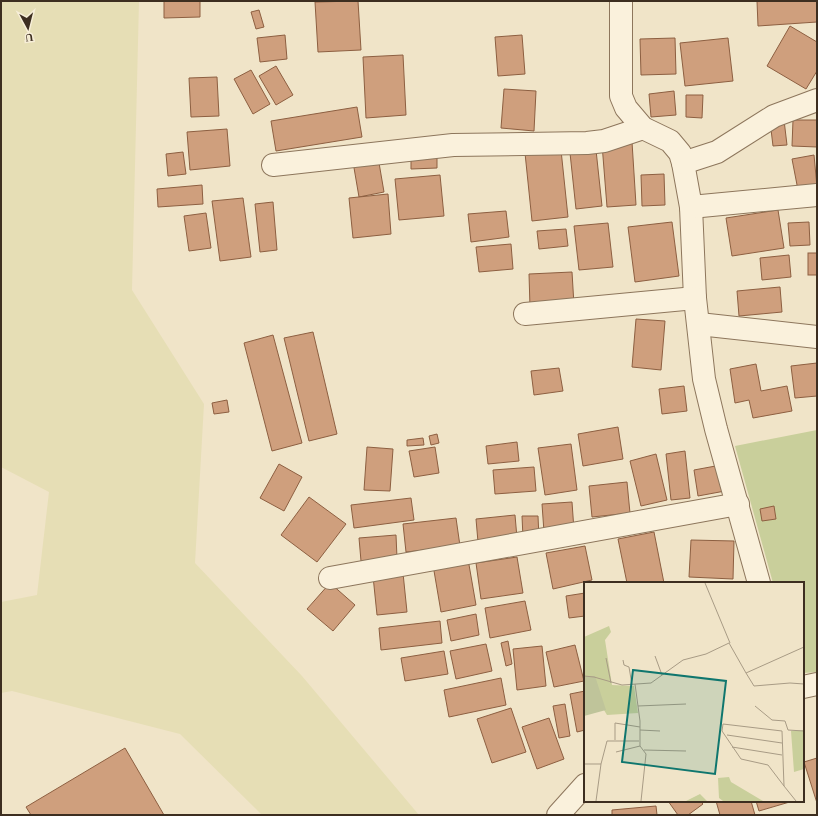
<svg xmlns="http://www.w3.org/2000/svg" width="818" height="816" font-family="'Times New Roman',serif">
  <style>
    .farmland { fill: #e6deb5 }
    .green { fill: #c9cf9b }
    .building { fill: #cf9f7d; stroke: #8d5f41 }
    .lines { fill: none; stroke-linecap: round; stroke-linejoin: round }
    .minor-casing { stroke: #8d765c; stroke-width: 24 }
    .minor { stroke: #faf1dc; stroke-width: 22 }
    .inset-road { fill: none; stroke: #a89b85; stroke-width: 1 }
    .view { fill: #0f766e; fill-opacity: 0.15; stroke: #0f766e; stroke-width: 2 }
    .inset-edge { fill: none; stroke: #3d2e20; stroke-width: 2 }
  </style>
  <rect width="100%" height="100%" fill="#f0e4c8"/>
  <polygon class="farmland" points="1,1 139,1 132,290 204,404 195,563 302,676 419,815 262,815 180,734 12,691 1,693 1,602 37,595 49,492 1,467"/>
  <polygon class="green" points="817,430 817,672 803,673 803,583 773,583 735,446"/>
  <g class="building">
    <polygon points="164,1 200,1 200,17 164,18"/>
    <polygon points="358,1 361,50 318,52 315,2"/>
    <polygon points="757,1 817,1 817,22 758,26"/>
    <polygon points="259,10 264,27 256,29 251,12"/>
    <polygon points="790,26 817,42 817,71 806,89 767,66"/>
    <polygon points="285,35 287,59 260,62 257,38"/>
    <polygon points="522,35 525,74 498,76 495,37"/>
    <polygon points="675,38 676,74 641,75 640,39"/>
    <polygon points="728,38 733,81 685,86 680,43"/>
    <polygon points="403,55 406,115 366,118 363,57"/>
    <polygon points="276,66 293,95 276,105 259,76"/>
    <polygon points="251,70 270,104 253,114 234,79"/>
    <polygon points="217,77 219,116 191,117 189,78"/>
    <polygon points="504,89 536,91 534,131 501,128"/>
    <polygon points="674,91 676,115 651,117 649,94"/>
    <polygon points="686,95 703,95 702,118 686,117"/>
    <polygon points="357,107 362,137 276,151 271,121"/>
    <polygon points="784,120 787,145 773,146 770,121"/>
    <polygon points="793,120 817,120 817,147 792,146"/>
    <polygon points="227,129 230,166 190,170 187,132"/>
    <polygon points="632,142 636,205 607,207 602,144"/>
    <polygon points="561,150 568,217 532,221 525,153"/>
    <polygon points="596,150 602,206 576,209 570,153"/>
    <polygon points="183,152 186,174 168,176 166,154"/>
    <polygon points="437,155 437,168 411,169 411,156"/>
    <polygon points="814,155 817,187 798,190 792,159"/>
    <polygon points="378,157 384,192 359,197 353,162"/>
    <polygon points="664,174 665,205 642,206 641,175"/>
    <polygon points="440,175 444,216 399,220 395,179"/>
    <polygon points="202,185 203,204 158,207 157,189"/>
    <polygon points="388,194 391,234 353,238 349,198"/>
    <polygon points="243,198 251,257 220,261 212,201"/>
    <polygon points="273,202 277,250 260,252 255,204"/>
    <polygon points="778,210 784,248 732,256 726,218"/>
    <polygon points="506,211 509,237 471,242 468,214"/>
    <polygon points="206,213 211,248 189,251 184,216"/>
    <polygon points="672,222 679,276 635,282 628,227"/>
    <polygon points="809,222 810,245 790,246 788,223"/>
    <polygon points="608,223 613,267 579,270 574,226"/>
    <polygon points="566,229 568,246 539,249 537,231"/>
    <polygon points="511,244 513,269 479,272 476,247"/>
    <rect x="808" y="253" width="9" height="22"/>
    <polygon points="789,255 791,277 762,280 760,258"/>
    <polygon points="572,272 574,305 530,307 529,274"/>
    <polygon points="780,287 782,312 739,316 737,291"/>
    <polygon points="636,319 665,321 661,370 632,367"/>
    <polygon points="313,332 337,434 309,441 284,338"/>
    <polygon points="273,335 302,443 272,451 244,343"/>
    <polygon points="817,363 817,396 795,398 791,366"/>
    <polygon points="756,364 761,391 787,386 792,411 753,418 749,400 735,403 730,369"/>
    <polygon points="559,368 563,391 534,395 531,371"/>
    <polygon points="684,386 687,411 662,414 659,389"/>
    <polygon points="227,400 229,412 214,414 212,403"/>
    <polygon points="618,427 623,459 583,466 578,434"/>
    <polygon points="437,434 439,443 431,445 429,436"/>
    <polygon points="423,438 424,445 407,446 407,440"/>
    <polygon points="517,442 519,461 488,464 486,446"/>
    <polygon points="571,444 577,490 545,495 538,448"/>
    <polygon points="367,447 393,449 390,491 364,490"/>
    <polygon points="435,447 439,473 414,477 409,451"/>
    <polygon points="685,451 690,498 671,500 666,454"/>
    <polygon points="656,454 667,500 641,506 630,461"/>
    <polygon points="279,464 302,477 284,511 260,498"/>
    <polygon points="721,465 725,491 698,496 694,470"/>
    <polygon points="534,467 536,491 495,494 493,470"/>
    <polygon points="627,482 630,513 592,517 589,486"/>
    <polygon points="309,497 346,524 317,562 281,535"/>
    <polygon points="411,498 414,520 354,528 351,505"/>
    <polygon points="572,502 574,530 544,532 542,504"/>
    <polygon points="774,506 776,519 762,521 760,509"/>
    <polygon points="515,515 517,538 478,542 476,519"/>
    <polygon points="522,516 538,516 539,538 523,538"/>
    <polygon points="456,518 460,546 406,552 403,524"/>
    <polygon points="654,532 664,583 627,583 618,539"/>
    <polygon points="396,535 397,558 361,561 359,538"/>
    <polygon points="691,540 734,541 733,579 689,577"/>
    <polygon points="585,546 592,580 553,589 546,553"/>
    <polygon points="517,557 523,593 481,599 476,563"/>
    <polygon points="468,559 476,605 441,612 433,565"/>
    <polygon points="403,573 407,612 377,615 373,576"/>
    <polygon points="330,583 355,605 333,631 307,609"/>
    <polygon points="585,593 585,616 569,618 566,596"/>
    <polygon points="525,601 531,630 490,638 485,608"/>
    <polygon points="476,614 479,635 451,641 447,620"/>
    <polygon points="440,621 442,643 381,650 379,628"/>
    <polygon points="508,641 512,664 506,666 501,643"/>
    <polygon points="486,644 492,671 456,679 450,651"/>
    <polygon points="575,645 584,681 554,687 546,652"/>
    <polygon points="542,646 546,686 517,690 513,649"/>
    <polygon points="444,651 448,674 405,681 401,658"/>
    <polygon points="501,678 506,705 449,717 444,690"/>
    <polygon points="585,691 585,730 577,732 570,694"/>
    <polygon points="565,704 570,736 559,738 553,706"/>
    <polygon points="511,708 526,752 492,763 477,719"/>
    <polygon points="549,718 564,759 537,769 522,727"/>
    <polygon points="125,748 164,815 31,815 26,807"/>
    <polygon points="817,758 817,803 804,762"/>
    <polygon points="668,801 700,801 703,804 688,815 678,815"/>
    <polygon points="716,801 751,801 755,815 720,815"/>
    <polygon points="756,801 793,801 759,811"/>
    <polygon points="656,806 657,815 612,815 612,810"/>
  </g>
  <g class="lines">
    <defs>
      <g id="minor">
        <polyline points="621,1 621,96 626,108 643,128 670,141 680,153 683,163 691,207 695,298 704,379 716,429 759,583"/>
        <polyline points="683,163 717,152 774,116 817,100"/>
        <polyline points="273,165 453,145 587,143 604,141 643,128"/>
        <polyline points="691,207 817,195"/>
        <polyline points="525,314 695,298"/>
        <polyline points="699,324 817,337"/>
        <polyline points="330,578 738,504"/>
        <polyline points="803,687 817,684"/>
        <polyline points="558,815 585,785"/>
      </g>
    </defs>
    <use href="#minor" class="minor-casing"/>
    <use href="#minor" class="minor"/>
  </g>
  <g transform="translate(584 582)">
    <rect width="220" height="220" fill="#f0e4c8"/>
    <path d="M25,44L27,50L21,58L28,103L50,104L54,131L23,133L0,95V55ZM220,148V187L210,190L207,149ZM145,195L147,200L179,219H139L135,216L134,196ZM116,212L123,219H102Z" fill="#c9cf9b"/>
    <path d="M11,94L22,128L0,134V95Z" fill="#bfc49a"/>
    <path class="inset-road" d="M121,1L146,61M71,74L78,93M22,76L27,101M39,78L40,83L45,85L48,103M162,91L170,104L206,101L220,102M0,94L10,95L38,103L67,101L99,78L122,72L145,61L162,91L220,65M51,102L56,139V164L62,172L57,219M54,124L102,122M171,124L188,138L201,139L204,148L220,149M56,148L76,149M143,153L198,161M31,158V141L56,145M148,165L198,173M60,168L102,169M32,170L56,164M0,182H17L23,159H55M200,204L184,183L157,177L138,149L139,142L198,149L200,204L212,219M12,219L17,182"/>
    <path class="view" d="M49,88L142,99L131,192L38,180Z"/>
    <rect width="220" height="220" class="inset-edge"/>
  </g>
  <rect width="818" height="816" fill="none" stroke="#3d2e20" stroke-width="4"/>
  <g transform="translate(28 28) rotate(173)" stroke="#f7eed8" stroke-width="3" paint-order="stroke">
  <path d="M0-3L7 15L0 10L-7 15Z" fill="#3d2e20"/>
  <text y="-6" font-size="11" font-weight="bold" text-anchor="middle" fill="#3d2e20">U</text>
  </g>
</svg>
